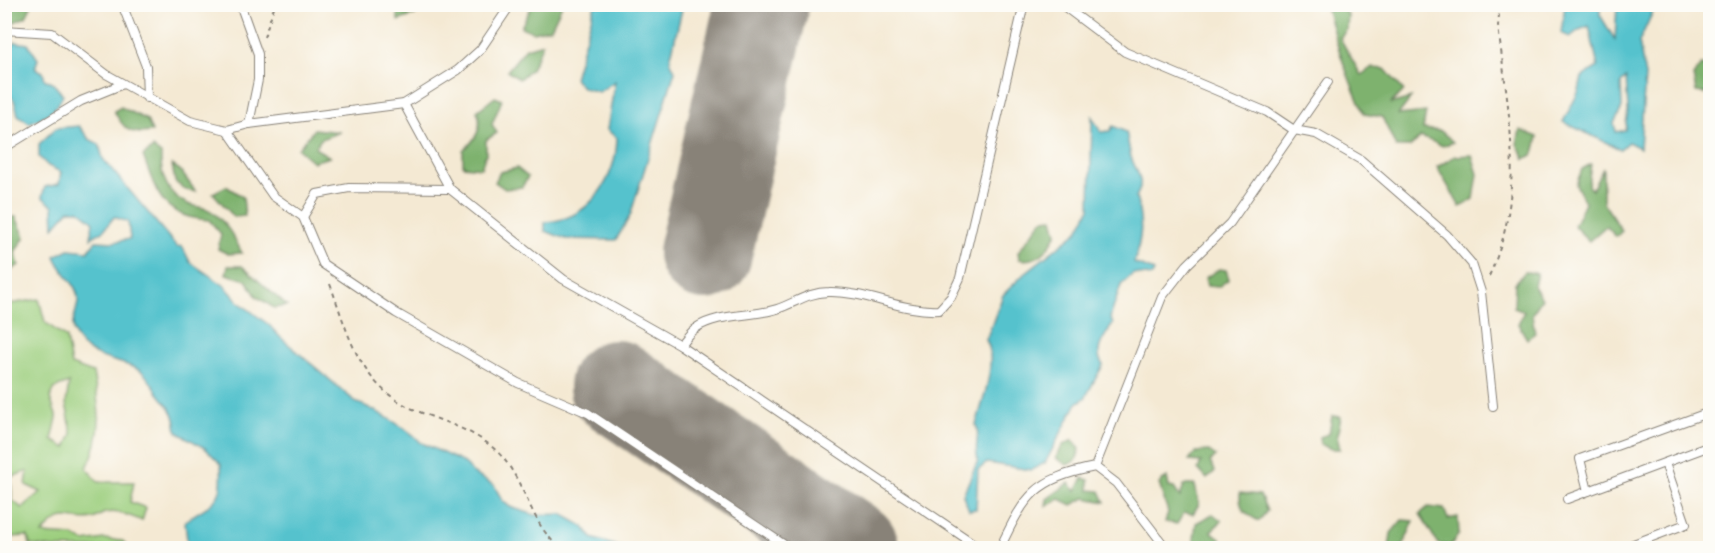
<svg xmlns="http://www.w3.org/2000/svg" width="1715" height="553" font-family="Pangolin,sans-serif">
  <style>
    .green { fill: #9dcf7f; stroke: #5c764e; stroke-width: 1.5; fill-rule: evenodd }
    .forest { fill: #7eb26e; stroke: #4d6745; stroke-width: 1.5 }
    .water { fill: #55c2cd; stroke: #386f74; stroke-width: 1.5; fill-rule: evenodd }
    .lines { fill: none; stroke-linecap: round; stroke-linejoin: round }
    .runway { stroke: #888278; stroke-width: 94 }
    .service-casing { stroke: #888278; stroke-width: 10 }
    .path { stroke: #888278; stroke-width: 2; stroke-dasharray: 4.5 4.5; stroke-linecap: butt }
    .service { stroke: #fff; stroke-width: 8 }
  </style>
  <rect width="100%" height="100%" fill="#fdfcf7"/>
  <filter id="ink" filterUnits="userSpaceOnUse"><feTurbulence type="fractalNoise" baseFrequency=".0167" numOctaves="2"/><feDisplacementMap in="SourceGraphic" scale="12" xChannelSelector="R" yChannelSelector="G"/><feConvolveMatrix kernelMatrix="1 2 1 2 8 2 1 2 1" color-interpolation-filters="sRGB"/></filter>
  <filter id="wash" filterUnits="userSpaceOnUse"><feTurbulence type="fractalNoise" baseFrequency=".008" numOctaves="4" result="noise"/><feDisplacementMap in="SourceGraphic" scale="24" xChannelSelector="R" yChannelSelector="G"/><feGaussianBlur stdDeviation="1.35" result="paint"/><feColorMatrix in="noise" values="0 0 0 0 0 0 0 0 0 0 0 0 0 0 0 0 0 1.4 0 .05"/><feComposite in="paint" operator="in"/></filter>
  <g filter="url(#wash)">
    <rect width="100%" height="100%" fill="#f4e9d3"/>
    <path class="green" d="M39,299L45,322L66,338L71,365L93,373C100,410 104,433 87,468L98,482H134L130,502L146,508L142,521C131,516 117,510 105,513C101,514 97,518 93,519C69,524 66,506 42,534L73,536L84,542L104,539L123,541L128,548H56L30,545L28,536L11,537V521L5,522V305ZM69,383L66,403L72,434L66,448L52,440L57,418L50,398L55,388ZM28,471L26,485L41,492L22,508L12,500L11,477Z"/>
    <g class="forest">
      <polygon points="533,4 562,4 562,5 551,28 533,32 521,27"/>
      <polygon points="4,5 5,4 32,5 26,17 10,24 5,21"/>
      <polygon points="397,5 397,4 426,5 414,15 398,21"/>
      <path d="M1330,5H1339L1348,15L1347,29L1340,38L1361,75L1371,68L1385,69L1404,91L1390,104L1411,98L1398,115L1426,112L1423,129L1441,131L1453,142L1443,146L1421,137L1410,147H1396L1382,117L1364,114C1348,79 1336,44 1326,7Z"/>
      <polygon points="543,43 531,69 519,79 507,71 526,48"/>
      <polygon points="1701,65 1710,67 1710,94 1696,92 1693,76"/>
      <path d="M495,97L502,100L492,124L497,133L486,140V154L481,168L463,166V150C475,141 484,127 477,111Z"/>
      <path d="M121,107L147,120L152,132C130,135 124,130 114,111Z"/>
      <polygon points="314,129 340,132 321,139 315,148 330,157 313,162 298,149"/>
      <polygon points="1520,130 1538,137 1534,154 1525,159 1517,144"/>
      <path d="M153,148L161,154C160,175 167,195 188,204C195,207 205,207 211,211C226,222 234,237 242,253L228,254L218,249L221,234L209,220C163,218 157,194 143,156Z"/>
      <polygon points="1472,155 1478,174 1474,199 1460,207 1437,167 1455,156"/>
      <polygon points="1591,164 1588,185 1592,190 1603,168 1603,202 1622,231 1616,237 1606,226 1589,241 1574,226 1585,202 1576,185 1582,169"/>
      <polygon points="172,165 180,170 196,192 186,190 175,182"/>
      <polygon points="517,168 528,177 522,187 505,189 495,182 500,172"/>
      <polygon points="226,186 243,197 245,216 234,217 213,193"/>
      <polygon points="4,217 16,217 25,237 15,252 19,265 5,275"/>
      <path d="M1053,218L1057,233C1049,249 1040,263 1019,259L1018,252L1043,219Z"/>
      <polygon points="228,266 242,266 287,306 274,308 257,297 246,280 226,274"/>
      <polygon points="1219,269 1226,270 1229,279 1218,287 1207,286 1205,278"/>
      <polygon points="1525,272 1537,273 1534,286 1542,299 1532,314 1535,333 1527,339 1518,324 1524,311 1514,307 1515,283"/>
      <polygon points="1332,416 1341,417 1337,436 1340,449 1331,449 1320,444 1319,437 1329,434"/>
      <polygon points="1073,440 1080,449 1076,461 1067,465 1056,458 1063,445"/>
      <polygon points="1209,451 1216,456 1210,462 1215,471 1207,479 1198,469 1201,462 1189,461 1196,452"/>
      <polygon points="1167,477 1169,487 1174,488 1180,497 1184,485 1195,485 1199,504 1193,514 1184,513 1177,524 1165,522 1168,512 1159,484"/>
      <polygon points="1083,478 1089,480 1089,490 1100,491 1105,502 1085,498 1072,505 1060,499 1046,506 1047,499 1069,483 1076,491"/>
      <path d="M1240,493L1260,495L1267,511L1259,521C1245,514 1239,509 1240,493Z"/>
      <polygon points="1428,507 1444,509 1448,519 1458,517 1459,534 1450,546 1438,544 1420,514"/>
      <polygon points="1213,514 1222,521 1211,531 1221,539 1223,548 1193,548 1196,523"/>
      <polygon points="1402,520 1414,521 1402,548 1389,548 1391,533"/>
    </g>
    <g class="water">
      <path d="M595,5H683L670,60L675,71L630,216L616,240L566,239L545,231V222C589,220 616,180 617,138L607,130L615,81L599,92L583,88L574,78Z"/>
      <path d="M1565,5H1600V15L1615,40L1617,5H1656L1639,42L1645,76L1640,148L1628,142L1620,149L1563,122L1579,91L1582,77L1598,67L1589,26L1579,30L1570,37L1561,33ZM1626,78L1628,111L1625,130L1616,132L1614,123L1622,108L1621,83Z"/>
      <path d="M15,42L28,44L38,59L35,68L43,72L45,80L51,81L63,95C57,110 45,117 29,123L18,115L14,100L5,90V45L9,51Z"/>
      <path d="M1092,117L1101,132L1110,131L1113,126L1126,132C1128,140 1129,149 1131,157C1136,172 1146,180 1136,197C1143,225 1142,236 1134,263L1154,271L1152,276L1133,274L1121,285L1110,318L1113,324C1105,336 1092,351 1103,365L1085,398L1077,403L1045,463L1031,470L987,463L978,470L976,509L969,510L963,495L978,460C973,446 981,435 976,425C982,403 998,360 986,340L1003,295L1025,273L1077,232L1090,208Z"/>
      <path d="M79,126L89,139L99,144L103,159L177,247L182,246L190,262L225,286L240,303L269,325L280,337L357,403C369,406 414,432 420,442L466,464L472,473L494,485L502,500L510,507L535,515L562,514L583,526L592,538L623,548H194L187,540L185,521C215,500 224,504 221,464L205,448L177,432C175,410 171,410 158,393C153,386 148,376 141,371C120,358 88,362 75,335C69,322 78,312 78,299C78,284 61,273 55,256L69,249L88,251L96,241L114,242L130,239L128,222L114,217L103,231L91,238L93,221L79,210H69L54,227L53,206L42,197L45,187L59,184L61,172L48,166L39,157V144L56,128Z"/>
    </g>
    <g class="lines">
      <g class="runway">
        <polyline points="705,253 762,4"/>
        <polyline points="616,387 852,548"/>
      </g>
    </g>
  </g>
  <g filter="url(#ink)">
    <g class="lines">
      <defs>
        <g id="service">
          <polyline points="122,4 146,66 147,98"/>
          <polyline points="240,4 258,54 258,80 249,124"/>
          <polyline points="1061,4 1125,52 1267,112 1294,130 1316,134 1361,160 1447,235 1472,264 1481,292 1493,406"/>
          <polyline points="4,30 52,33 106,74 190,121 227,130 249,124 404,104 458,70 480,50 511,4"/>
          <polyline points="404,104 450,189"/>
          <polyline points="227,130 273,196 303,217 323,264 396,313 518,383 588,413 789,548"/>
          <polyline points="4,148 81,101 123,84"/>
          <polyline points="303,217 317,194 349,188 450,189 563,279 680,345 980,548"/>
          <path d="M680,345C685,339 690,331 696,328C718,313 752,317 777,309C795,303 809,292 829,292C867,291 901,312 939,310L951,297L960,278L1024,4"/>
          <polyline points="1095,467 1162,297 1187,265 1230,223 1328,82"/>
          <polyline points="1588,491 1580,459 1710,412"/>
          <polyline points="1567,499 1710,446"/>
          <path d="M1000,548C1025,495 1035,479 1095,467L1116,483L1166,548"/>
          <polyline points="1623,548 1686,524 1665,463"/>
        </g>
      </defs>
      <use href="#service" class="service-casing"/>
      <g class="path">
        <polyline points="264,37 275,4"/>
        <path d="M1489,276C1527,195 1508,112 1498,26L1500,4"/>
        <path d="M330,284C349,335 358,384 413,409C439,421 467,427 491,446C515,465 524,497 539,523C544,532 552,540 558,548"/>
      </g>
      <use href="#service" class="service"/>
    </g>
  </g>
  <rect width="1715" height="553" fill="none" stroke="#fdfcf7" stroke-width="24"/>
</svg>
